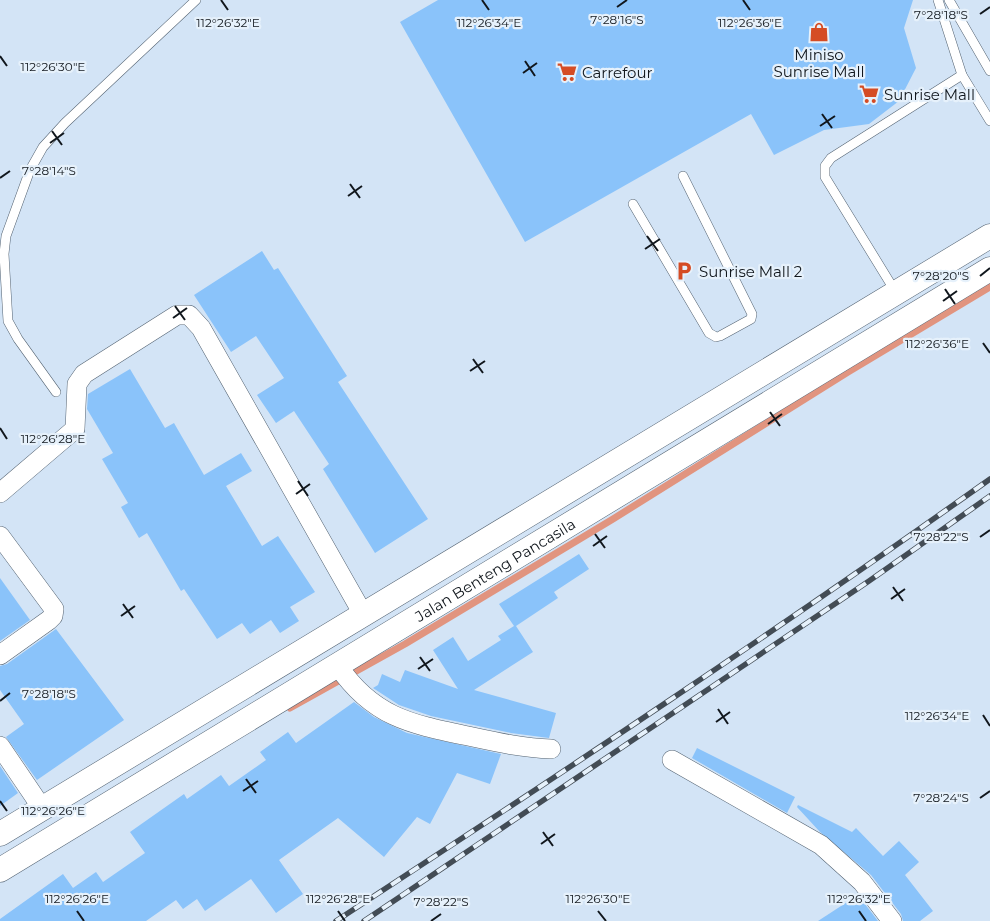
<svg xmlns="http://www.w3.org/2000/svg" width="990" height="921" font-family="Montserrat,sans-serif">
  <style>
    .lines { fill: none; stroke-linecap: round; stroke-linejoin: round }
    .stream { stroke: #e1947f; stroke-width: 7 }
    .building { fill: #8ac3fa }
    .service-casing { stroke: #546372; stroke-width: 10 }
    .minor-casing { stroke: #546372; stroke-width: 20 }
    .tertiary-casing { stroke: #546372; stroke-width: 25 }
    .service { stroke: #fff; stroke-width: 9 }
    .minor { stroke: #fff; stroke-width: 19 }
    .tertiary { stroke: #fff; stroke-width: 24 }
    .rail-casing { stroke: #434c55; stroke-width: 5.5 }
    .rail { stroke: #e6f1fb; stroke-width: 4; stroke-dasharray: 11; stroke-linecap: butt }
    .ticks { fill: none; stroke: #11171d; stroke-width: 2 }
    .labels { text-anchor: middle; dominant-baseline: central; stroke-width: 4.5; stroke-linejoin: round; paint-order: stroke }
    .poi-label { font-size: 15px; fill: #11171d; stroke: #e6f1fb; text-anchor: start }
    .street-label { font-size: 15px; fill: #11171d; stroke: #e6f1fb }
    .ticks-label { font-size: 12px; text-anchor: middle; fill: #11171d; stroke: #e6f1fb; stroke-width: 4.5; stroke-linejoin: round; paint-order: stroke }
  </style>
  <rect width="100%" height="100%" fill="#d3e4f6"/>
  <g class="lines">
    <polyline class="stream" points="290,708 405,644 613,519 848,372 990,287"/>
  </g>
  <g class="building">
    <polygon points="438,0 913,0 904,28 916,68 899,101 869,124 824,130 774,155 751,114 525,242 400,22"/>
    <polygon points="262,251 274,270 278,268 347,376 338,382 428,519 375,553 323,469 329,464 294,411 276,423 257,395 284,378 256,336 231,352 194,295"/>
    <polygon points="130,369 165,428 174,423 204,475 241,453 252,471 226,486 262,546 278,536 315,592 290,607 299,621 280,633 271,620 250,634 242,623 217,639 184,589 181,591 147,533 139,538 121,507 128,503 102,459 113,453 87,409 88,394"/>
    <polygon points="579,554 589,569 554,592 558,598 516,626 533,652 474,690 556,713 549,738 511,733 431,716 399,705 373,688 378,685 382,674 400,682 405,670 458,689 433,650 453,637 468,661 501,640 498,636 514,626 499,604"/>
    <polygon points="0,578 30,620 0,641"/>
    <polygon points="56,629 124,720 37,780 6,737 24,724 0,690 0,666 7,664"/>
    <polygon points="354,702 374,717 407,733 501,754 490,784 457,773 430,824 417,817 384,857 338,818 279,860 303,894 276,913 251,879 205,911 197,899 183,909 176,900 146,921 0,921 0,919 63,874 73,888 96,872 103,882 145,853 130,832 184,794 187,799 221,775 229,786 266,760 260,752 288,732 296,743"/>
    <polygon points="697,748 795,797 787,813 692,758"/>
    <polygon points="0,766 18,793 0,806"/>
    <polygon points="798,805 852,832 856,828 883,856 899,841 919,862 905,875 933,911 920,921 903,921 901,914 871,875 820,832 797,807"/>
    <polygon points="858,895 878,921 818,921"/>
  </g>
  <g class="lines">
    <defs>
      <g id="service">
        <polyline points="938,0 962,75 990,121"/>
        <polyline points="949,0 990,71"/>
        <polyline points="633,204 709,333 716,337 720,336 751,319 752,314 683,176"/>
        <polyline points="895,291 825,177 825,166 831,158 962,75"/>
        <polyline points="56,392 18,339 8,321 4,254 6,236 30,170 43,147 65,123 196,0"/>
      </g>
      <g id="minor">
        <polyline points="0,493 75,429 77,384 84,374 177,315 189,315 201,328 363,614"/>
        <polyline points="0,536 54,609 53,616 49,620 0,655"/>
        <path d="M338,666C373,717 410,724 468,736C496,742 522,748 551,749"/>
        <polyline points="0,746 42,808"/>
        <polyline points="672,760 821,845 862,882 892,921"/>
      </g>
      <g id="tertiary">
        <polyline points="0,834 990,236"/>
        <path id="s1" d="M0,870L990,269"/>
      </g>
    </defs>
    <use href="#service" class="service-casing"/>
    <use href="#minor" class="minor-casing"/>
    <use href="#tertiary" class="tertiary-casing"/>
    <use href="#service" class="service"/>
    <use href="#minor" class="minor"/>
    <use href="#tertiary" class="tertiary"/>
    <defs>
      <g id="rail">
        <path d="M336,921C556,777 775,632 990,479"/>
        <polyline points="364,921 869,581 990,496"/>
      </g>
    </defs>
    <use href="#rail" class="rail-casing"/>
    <use href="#rail" class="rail"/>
  </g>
  <path class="ticks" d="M221,0L228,10M482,0L489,10M743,0L750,10M617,7L627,0M980,14L990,7M0,56L7,66M525,61L535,76M523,73L537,63M822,114L832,128M820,126L835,116M52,131L62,145M50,143L64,133M0,178L10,171M350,184L360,198M348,196L362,186M647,236L658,251M645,249L660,239M980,276L990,268M945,289L955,304M943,301L957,291M175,306L185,320M173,318L187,308M983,343L990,353M473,359L483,373M470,371L485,361M770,412L780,426M768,424L782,414M0,428L7,439M298,481L308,496M296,494L310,484M595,534L605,548M980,537L990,530M593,546L607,536M893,587L903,601M891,599L905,589M123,604L133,618M121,616L135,606M420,657L430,671M418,669L433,659M0,701L10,693M718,709L728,724M983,715L990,726M716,722L730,712M246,779L256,793M243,791L258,781M980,798L990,791M0,801L7,811M543,832L553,846M541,844L555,834M77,911L84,921M338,911L345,921M598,911L606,921M859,911L866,921M431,921L441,914"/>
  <defs>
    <symbol id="shop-bare" viewBox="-9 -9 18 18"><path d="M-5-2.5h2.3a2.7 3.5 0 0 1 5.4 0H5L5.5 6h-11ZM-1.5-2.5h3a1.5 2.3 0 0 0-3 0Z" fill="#d54c24" stroke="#e6f1fb" stroke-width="2.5" paint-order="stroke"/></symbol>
    <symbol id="supermarket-bare" viewBox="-9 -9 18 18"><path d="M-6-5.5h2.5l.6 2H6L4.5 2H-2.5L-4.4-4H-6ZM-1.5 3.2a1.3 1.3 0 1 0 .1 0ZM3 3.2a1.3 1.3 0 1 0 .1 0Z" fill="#d54c24" stroke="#e6f1fb" stroke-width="2.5" paint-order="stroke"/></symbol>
    <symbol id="parking-bare" viewBox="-9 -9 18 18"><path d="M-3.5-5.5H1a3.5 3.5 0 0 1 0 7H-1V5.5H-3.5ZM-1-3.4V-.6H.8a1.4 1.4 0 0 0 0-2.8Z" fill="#d54c24" stroke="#e6f1fb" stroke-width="2.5" paint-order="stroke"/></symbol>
  </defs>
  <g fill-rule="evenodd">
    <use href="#shop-bare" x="805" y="18" width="28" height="28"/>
    <use href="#supermarket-bare" x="553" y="58" width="28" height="28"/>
    <use href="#supermarket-bare" x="855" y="80" width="28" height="28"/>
    <use href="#parking-bare" x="670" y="257" width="28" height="28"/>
  </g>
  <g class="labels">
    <g class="poi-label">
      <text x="819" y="54" text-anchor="middle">Miniso<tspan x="819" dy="17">Sunrise Mall</tspan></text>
      <text x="582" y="72">Carrefour</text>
      <text x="884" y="94">Sunrise Mall</text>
      <text x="699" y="271">Sunrise Mall 2</text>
    </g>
    <g class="street-label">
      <text stroke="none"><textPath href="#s1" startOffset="579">Jalan Benteng Pancasila</textPath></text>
    </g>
  </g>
  <g class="ticks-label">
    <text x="941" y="19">7°28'18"S</text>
    <text x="617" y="24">7°28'16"S</text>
    <text x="228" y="27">112°26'32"E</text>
    <text x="489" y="27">112°26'34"E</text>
    <text x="750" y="27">112°26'36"E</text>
    <text x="53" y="71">112°26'30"E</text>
    <text x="49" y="175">7°28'14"S</text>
    <text x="941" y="280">7°28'20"S</text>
    <text x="937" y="348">112°26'36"E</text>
    <text x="53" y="443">112°26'28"E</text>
    <text x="941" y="541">7°28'22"S</text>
    <text x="49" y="698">7°28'18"S</text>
    <text x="937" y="720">112°26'34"E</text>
    <text x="941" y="802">7°28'24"S</text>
    <text x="53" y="815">112°26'26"E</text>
    <text x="77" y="903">112°26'26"E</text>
    <text x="338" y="903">112°26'28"E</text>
    <text x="598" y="903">112°26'30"E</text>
    <text x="859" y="903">112°26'32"E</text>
    <text x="441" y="906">7°28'22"S</text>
  </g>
</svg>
